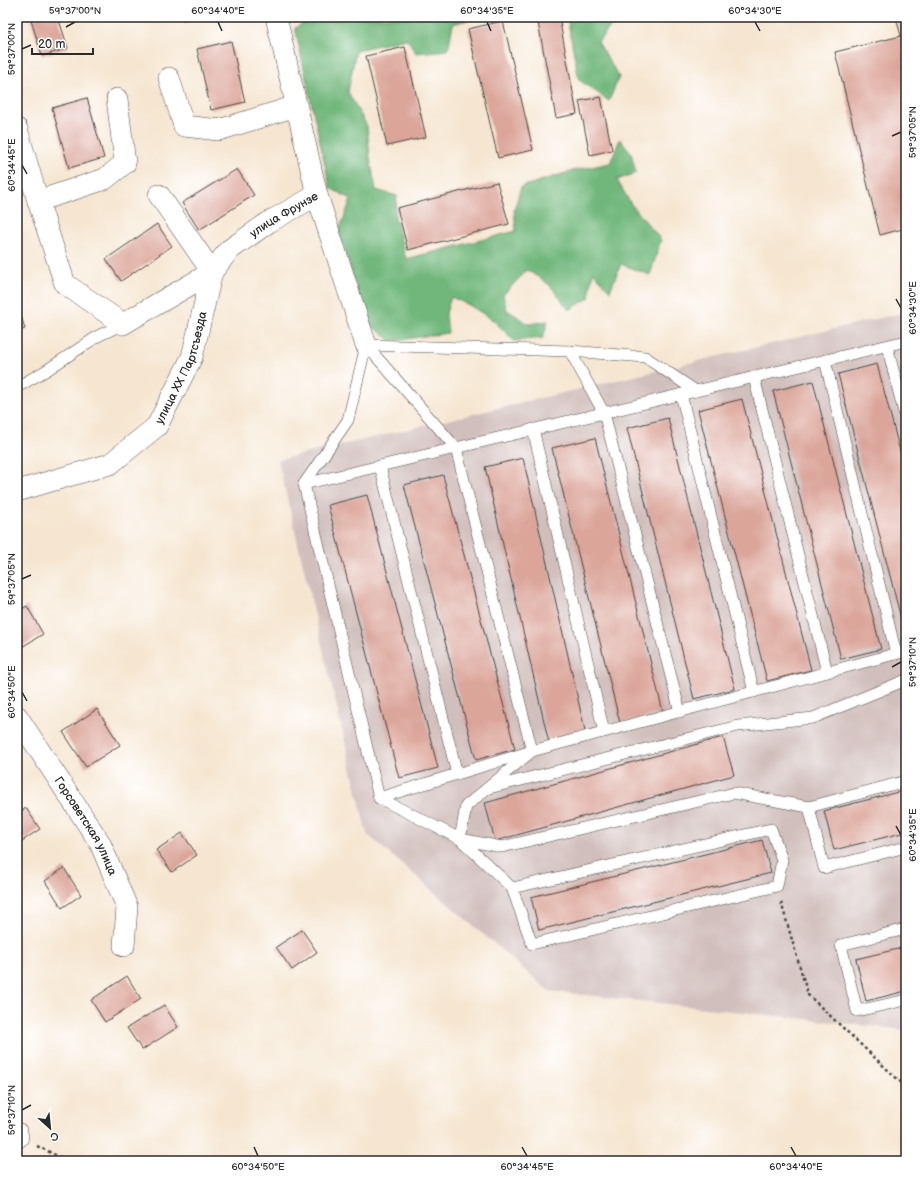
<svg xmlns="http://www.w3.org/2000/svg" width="923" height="1178" font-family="'Balsamiq Sans',sans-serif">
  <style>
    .industrial { fill: #d1bfbd }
    .forest { fill: #71b77b; stroke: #4e7153 }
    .building { fill: #dba59a }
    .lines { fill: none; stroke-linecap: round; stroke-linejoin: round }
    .service-casing { stroke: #494744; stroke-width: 12 }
    .minor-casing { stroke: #494744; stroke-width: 22 }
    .path { stroke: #494744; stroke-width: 2.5; stroke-dasharray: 3 3; stroke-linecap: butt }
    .service { stroke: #fff; stroke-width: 11 }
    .minor { stroke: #fff; stroke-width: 21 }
    .ticks { fill: none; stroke: #2b2b2b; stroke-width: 1.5 }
    .labels { text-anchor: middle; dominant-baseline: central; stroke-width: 4; stroke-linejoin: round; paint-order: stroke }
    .street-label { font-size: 12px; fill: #2b2b2b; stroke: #fff }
    .neatline { fill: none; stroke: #2b2b2b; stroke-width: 1.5 }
    .ticks-label { font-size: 10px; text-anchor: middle; fill: #2b2b2b }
  </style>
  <rect width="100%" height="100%" fill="#fff"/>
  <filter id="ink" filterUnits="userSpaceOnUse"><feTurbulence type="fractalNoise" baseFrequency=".025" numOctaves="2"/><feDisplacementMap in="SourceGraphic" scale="8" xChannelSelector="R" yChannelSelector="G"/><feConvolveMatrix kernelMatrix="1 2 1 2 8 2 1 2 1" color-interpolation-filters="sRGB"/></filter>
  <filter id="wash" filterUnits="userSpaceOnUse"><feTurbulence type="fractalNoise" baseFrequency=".012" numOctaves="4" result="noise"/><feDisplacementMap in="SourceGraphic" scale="16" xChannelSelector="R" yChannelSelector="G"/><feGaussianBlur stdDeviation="0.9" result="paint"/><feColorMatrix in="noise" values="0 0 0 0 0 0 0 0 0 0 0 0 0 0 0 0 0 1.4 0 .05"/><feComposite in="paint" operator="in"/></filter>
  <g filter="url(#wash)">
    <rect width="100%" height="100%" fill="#f6e6d1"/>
    <polygon class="industrial" points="906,312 906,1030 549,991 367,834 278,460"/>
    <g class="forest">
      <polygon points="315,17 478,17 453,24 448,50 416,53 407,39 356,50 348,92 367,126 370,158 376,190 397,196 395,216 406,259 516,231 514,210 521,187 572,171 610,163 620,139 631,152 636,173 617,180 631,204 661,240 650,275 621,264 610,291 593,272 589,298 569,310 550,285 527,270 503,295 507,310 529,324 548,321 543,338 514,341 493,320 469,305 451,297 446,313 448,333 392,341 367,322 339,231 351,199 330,188 295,28"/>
      <polygon points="567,17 618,17 598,42 619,77 609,101 579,80"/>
    </g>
    <g id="blocks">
      <g class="building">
        <polygon points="39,17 58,17 68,48 42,56 31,20"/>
        <polygon points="182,17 192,17 192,18 183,20"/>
        <polygon points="537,17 559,17 577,114 556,118"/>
        <polygon points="896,17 906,17 906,228 880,235 835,52 901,36"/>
        <polygon points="503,21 533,150 498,158 468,29"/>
        <polygon points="231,41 245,102 211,110 197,49"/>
        <polygon points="405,47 426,137 387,146 366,56"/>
        <polygon points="601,97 612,150 590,155 579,101"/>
        <polygon points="87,98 104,158 69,168 52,108"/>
        <polygon points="237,169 254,195 199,230 182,203"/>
        <polygon points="497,182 509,224 408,250 397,208"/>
        <polygon points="157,224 172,246 121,281 106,259"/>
        <polygon points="17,303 25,329 17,331"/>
        <polygon points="877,364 906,474 905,634 838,374"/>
        <polygon points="813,381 881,649 841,659 773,391"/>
        <polygon points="742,399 811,670 767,681 698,410"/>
        <polygon points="668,418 735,689 694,699 627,428"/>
        <polygon points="595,438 663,712 620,723 552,448"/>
        <polygon points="523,458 586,735 549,743 485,467"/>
        <polygon points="443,475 515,749 476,760 404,485"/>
        <polygon points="367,495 438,768 399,778 328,505"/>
        <polygon points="27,606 43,634 17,650 17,612"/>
        <polygon points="97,709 120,745 86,767 63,732"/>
        <polygon points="723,737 734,775 495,841 485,803"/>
        <polygon points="906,790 906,832 834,850 824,811"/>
        <polygon points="26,808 40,829 22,841 17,833 17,814"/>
        <polygon points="182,833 197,855 172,872 156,850"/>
        <polygon points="762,840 771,873 539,930 531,897"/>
        <polygon points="64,868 81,895 62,908 45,881"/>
        <polygon points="302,930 317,952 292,970 276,947"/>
        <polygon points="906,947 906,991 866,1001 856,959"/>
        <polygon points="127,976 141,999 105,1022 91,1000"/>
        <polygon points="164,1005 178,1027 142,1050 127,1028"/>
      </g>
    </g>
  </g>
  <g filter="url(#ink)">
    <use href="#blocks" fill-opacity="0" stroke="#494744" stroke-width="1"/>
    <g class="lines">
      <defs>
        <g id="service">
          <polyline points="366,345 348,420 304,484 379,798 460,839 512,888 532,944 777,886 782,860 771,829 512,888"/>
          <polyline points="366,345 570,351 604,413 680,712"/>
          <polyline points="366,345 456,448 532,751"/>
          <polyline points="887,346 906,420"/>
          <polyline points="570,351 645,357 696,391"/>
          <polyline points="825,360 896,654"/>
          <polyline points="754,377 827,672"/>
          <polyline points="17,387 47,370 98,336 123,324"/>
          <polyline points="681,394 754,692"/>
          <polyline points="533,429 604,732"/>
          <polyline points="380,466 457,774"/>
          <polyline points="304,484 906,341"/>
          <polyline points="532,751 466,806 460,839 502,847 734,793 809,807 906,781"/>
          <polyline points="489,788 738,726 813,718 906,680"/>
          <polyline points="379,798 532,751 906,651"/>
          <polyline points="809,807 824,868 906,847"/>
          <polyline points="906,929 841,945 857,1011 906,1000"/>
        </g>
        <g id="minor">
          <polyline points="276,17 317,195 366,345"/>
          <polyline points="169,78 184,126 219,130 296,106"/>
          <path id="s1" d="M17,129L38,201L65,284L123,324L212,272L229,250L269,222L317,195"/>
          <polyline points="159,195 212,272"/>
          <polyline points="38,201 105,179 125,163 117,99"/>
          <path id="s2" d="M17,491L110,464L157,426L192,357L212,272"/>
          <path id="s3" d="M17,716L100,843L127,907L124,946"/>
          <polyline points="17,1133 18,1137"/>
        </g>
      </defs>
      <use href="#service" class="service-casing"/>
      <use href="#minor" class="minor-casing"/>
      <g class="path">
        <polyline points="781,902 808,995 906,1087"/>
        <polyline points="37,1146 68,1161"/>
      </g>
      <use href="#service" class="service"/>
      <use href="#minor" class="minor"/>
    </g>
  </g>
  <path class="ticks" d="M218,22L222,31M487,22L491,31M755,22L760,31M66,27L75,22M22,49L31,45M892,136L901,132M22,165L27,174M896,299L901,308M22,579L31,575M892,667L901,662M22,692L27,701M896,826L901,835M22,1110L31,1105M254,1147L258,1156M522,1147L527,1156M791,1147L796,1156"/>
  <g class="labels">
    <g class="street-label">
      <text stroke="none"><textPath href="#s1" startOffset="429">улица Фрунзе</textPath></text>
      <text stroke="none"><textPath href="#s2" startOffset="221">улица XX Партсъезда</textPath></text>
      <text stroke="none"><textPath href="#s3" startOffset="130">Горсоветская улица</textPath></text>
    </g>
  </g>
  <rect width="923" height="1178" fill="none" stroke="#fff" stroke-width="44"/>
  <g transform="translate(50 1128) rotate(153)" stroke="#ffffff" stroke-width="3" paint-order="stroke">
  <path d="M0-3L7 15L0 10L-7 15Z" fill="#2b2b2b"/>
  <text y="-6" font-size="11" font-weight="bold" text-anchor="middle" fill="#2b2b2b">С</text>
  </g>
  <path d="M32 48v6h61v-6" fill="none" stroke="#2b2b2b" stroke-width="2"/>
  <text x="38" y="48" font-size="12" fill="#2b2b2b" stroke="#ffffff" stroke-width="3" paint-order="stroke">20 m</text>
  <rect x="22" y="22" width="879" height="1134" class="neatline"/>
  <g class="ticks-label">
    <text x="75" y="14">59°37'00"N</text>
    <text x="218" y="14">60°34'40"E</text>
    <text x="487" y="14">60°34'35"E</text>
    <text x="755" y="14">60°34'30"E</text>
    <text transform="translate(11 49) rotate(-90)" y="4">59°37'00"N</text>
    <text transform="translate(912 132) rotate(-90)" y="4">59°37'05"N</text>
    <text transform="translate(11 165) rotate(-90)" y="4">60°34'45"E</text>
    <text transform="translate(912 308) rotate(-90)" y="4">60°34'30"E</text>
    <text transform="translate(11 579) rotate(-90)" y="4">59°37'05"N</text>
    <text transform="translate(912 662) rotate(-90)" y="4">59°37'10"N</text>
    <text transform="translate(11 692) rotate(-90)" y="4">60°34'50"E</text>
    <text transform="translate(912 835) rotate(-90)" y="4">60°34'35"E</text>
    <text transform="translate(11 1110) rotate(-90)" y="4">59°37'10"N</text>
    <text x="258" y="1170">60°34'50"E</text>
    <text x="527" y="1170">60°34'45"E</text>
    <text x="796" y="1170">60°34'40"E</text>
  </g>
</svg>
